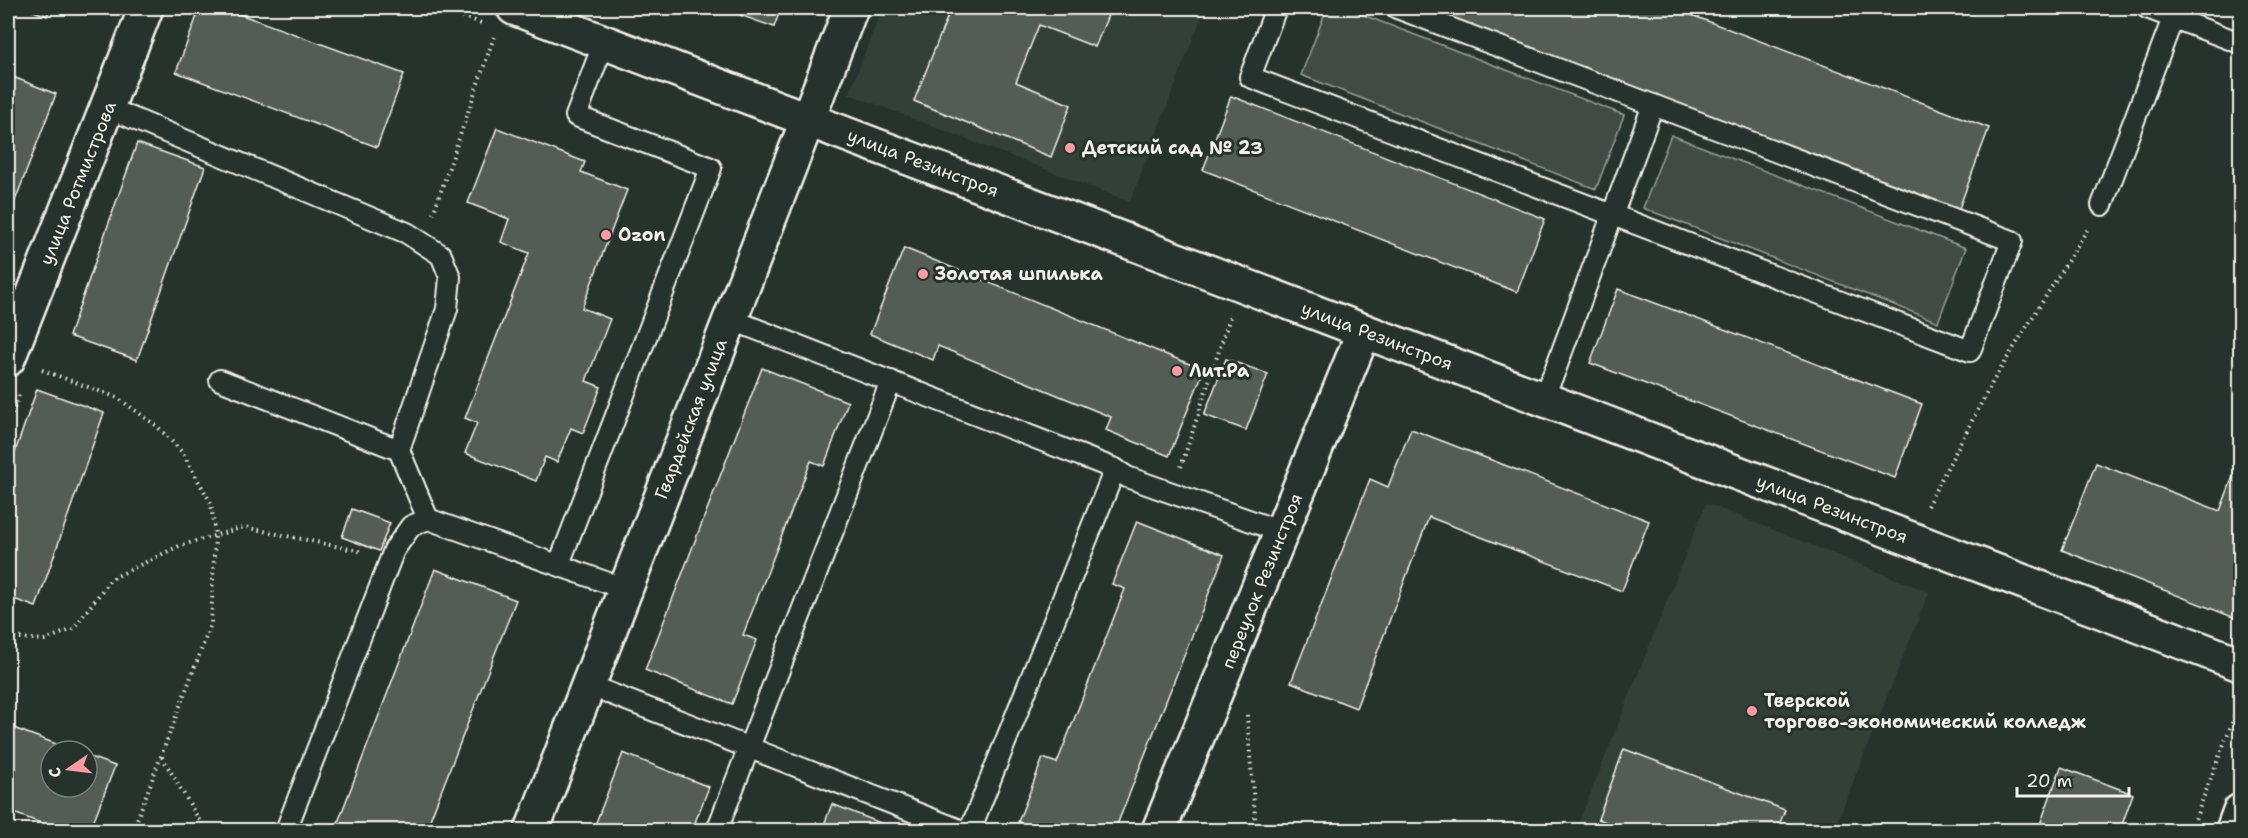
<svg xmlns="http://www.w3.org/2000/svg" width="2248" height="838" font-family="'Shantell Sans',sans-serif">
  <style>
    .built { fill: #333f39 }
    .green { fill: #414b45; stroke: #9a9e96; stroke-width: 1.5 }
    .building { fill: #525c55; stroke: #f4f1e8; stroke-width: 1.5 }
    .lines { fill: none; stroke-linecap: round; stroke-linejoin: round }
    .lane-casing { stroke: #f4f1e8; stroke-width: 24 }
    .street-casing { stroke: #f4f1e8; stroke-width: 38 }
    .secondary-casing { stroke: #f4f1e8; stroke-width: 38 }
    .path { stroke: #f4f1e8; stroke-width: 4; stroke-dasharray: 1.5 4.5; stroke-linecap: butt }
    .lane { stroke: #26332d; stroke-width: 20 }
    .street { stroke: #26332d; stroke-width: 33 }
    .secondary { stroke: #26332d; stroke-width: 33 }
    .poi-dot { fill: #ff9aa2; stroke: #26332d; stroke-width: 2 }
    .labels { text-anchor: middle; dominant-baseline: central; stroke-width: 6; stroke-linejoin: round; paint-order: stroke }
    .poi-label { font-size: 18px; font-weight: bold; fill: #f4f1e8; stroke: #26332d; text-anchor: start }
    .street-label { font-size: 18px; fill: #f4f1e8; stroke: #26332d }
  </style>
  <rect width="100%" height="100%" fill="#26332d"/>
  <filter id="ink" filterUnits="userSpaceOnUse"><feTurbulence type="fractalNoise" baseFrequency=".0167" numOctaves="2"/><feDisplacementMap in="SourceGraphic" scale="12" xChannelSelector="R" yChannelSelector="G"/><feConvolveMatrix kernelMatrix="1 2 1 2 8 2 1 2 1" color-interpolation-filters="sRGB"/></filter>
  <g filter="url(#ink)">
    <g class="built">
      <polygon points="882,8 1205,8 1130,202 849,94"/>
      <polygon points="1706,503 1929,592 1834,830 1576,830"/>
    </g>
    <g class="green">
      <polygon points="1327,8 1345,8 1624,115 1596,189 1301,75"/>
      <polygon points="1671,135 1966,248 1938,322 1643,208"/>
    </g>
    <g class="building">
      <polygon points="25,8 50,8 47,16"/>
      <polygon points="200,8 223,8 404,74 377,147 176,72"/>
      <polygon points="720,8 781,8 774,27"/>
      <polygon points="951,8 1111,8 1095,47 1039,25 1016,82 1071,105 1051,157 914,101"/>
      <polygon points="1421,8 1673,8 1989,128 1958,211"/>
      <polygon points="8,75 56,94 8,219"/>
      <polygon points="1231,96 1545,219 1517,292 1203,170"/>
      <polygon points="497,128 585,162 581,172 627,190 582,308 610,319 586,381 601,387 583,433 571,428 557,462 545,457 536,481 465,453 477,423 465,418 529,253 501,242 509,219 468,203"/>
      <polygon points="137,143 205,167 137,360 69,336"/>
      <polygon points="904,248 1204,370 1169,456 1106,430 1111,417 938,346 933,360 870,334"/>
      <polygon points="1618,289 1922,404 1895,478 1590,363"/>
      <polygon points="1226,359 1268,374 1246,430 1204,415"/>
      <polygon points="762,368 848,402 824,466 811,461 743,635 757,640 732,704 645,670"/>
      <polygon points="37,389 104,413 36,607 8,597 8,472"/>
      <polygon points="1411,429 1649,521 1622,591 1429,517 1356,708 1291,682 1370,479 1388,487"/>
      <polygon points="2240,458 2240,620 2062,550 2096,463 2220,511"/>
      <polygon points="352,509 390,523 379,551 342,537"/>
      <polygon points="1137,521 1224,555 1115,830 1041,830 1018,822 1043,758 1057,763 1125,589 1112,584"/>
      <polygon points="435,569 516,600 426,830 335,830"/>
      <polygon points="8,726 75,751 51,751 51,787 87,787 87,756 115,766 90,830 60,830 8,811"/>
      <polygon points="1624,749 1785,810 1777,830 1628,830 1598,819"/>
      <polygon points="623,753 709,787 692,830 593,830"/>
      <polygon points="2061,767 2133,794 2120,830 2038,830"/>
      <polygon points="832,804 898,830 822,830"/>
    </g>
    <g class="lines">
      <defs>
        <g id="lane">
          <polyline points="1276,8 1250,77 1970,351 2012,241 1397,8"/>
          <polyline points="2147,8 2240,43"/>
          <polyline points="108,108 407,233 441,255 450,277 447,309 399,450"/>
          <polyline points="2102,205 2173,18"/>
          <polyline points="730,319 1115,469"/>
          <polyline points="220,380 399,450 428,519"/>
          <polyline points="1542,399 1554,373 1653,105"/>
          <polyline points="559,564 711,168 576,116 604,42"/>
          <polyline points="588,685 960,830"/>
          <polyline points="286,830 394,550 411,526 428,519 625,589"/>
          <polyline points="717,830 891,381"/>
          <polyline points="970,830 1115,469 1127,477 1282,532"/>
        </g>
        <g id="street">
          <polyline points="514,8 2240,664"/>
          <polyline points="532,830 851,8"/>
          <polyline points="1159,830 1364,331"/>
          <polyline points="2233,830 2240,811"/>
        </g>
        <polyline id="secondary" points="8,359 146,8"/>
      </defs>
      <use href="#lane" class="lane-casing"/>
      <use href="#street" class="street-casing"/>
      <use href="#secondary" class="secondary-casing"/>
      <g class="path">
        <polyline points="440,8 481,23"/>
        <polyline points="433,214 494,37"/>
        <polyline points="42,370 118,398 157,426 182,452 211,503 215,535 211,624 133,830"/>
        <polyline points="8,425 20,392"/>
        <polyline points="1181,467 1230,317"/>
        <polyline points="1927,506 1993,381 2087,230"/>
        <polyline points="8,637 44,640 73,629 111,579 179,546 244,527 364,552"/>
        <polyline points="1247,715 1256,830"/>
        <polyline points="162,757 205,830"/>
        <polyline points="2191,830 2240,702"/>
      </g>
      <use href="#lane" class="lane"/>
      <use href="#street" class="street"/>
      <use href="#secondary" class="secondary"/>
    </g>
  </g>
  <g class="poi-dot">
    <circle cx="1070" cy="148" r="6"/>
    <circle cx="606" cy="235" r="6"/>
    <circle cx="923" cy="274" r="6"/>
    <circle cx="1177" cy="371" r="6"/>
    <circle cx="1752" cy="711" r="6"/>
  </g>
  <g class="labels">
    <g class="poi-label">
      <text x="1082" y="148">Детский сад № 23</text>
      <text x="618" y="235">Ozon</text>
      <text x="935" y="274">Золотая шпилька</text>
      <text x="1189" y="371">Лит.Ра</text>
      <text x="1764" y="701">Тверской<tspan x="1764" dy="21">торгово-экономический колледж</tspan></text>
    </g>
    <g class="street-label">
      <text transform="translate(923 163) rotate(21)">улица Резинстроя</text>
      <text transform="translate(78 183) rotate(-68)">улица Ротмистрова</text>
      <text transform="translate(1377 336) rotate(21)">улица Резинстроя</text>
      <text transform="translate(691 419) rotate(-69)">Гвардейская улица</text>
      <text transform="translate(1832 509) rotate(21)">улица Резинстроя</text>
      <text transform="translate(1262 581) rotate(-68)">переулок Резинстроя</text>
    </g>
  </g>
  <rect width="2248" height="838" fill="none" stroke="#26332d" stroke-width="30"/>
  <rect x="15" y="15" width="2218" height="808" fill="none" stroke="#f4f1e8" stroke-width="2" filter="url(#ink)"/>
  <g transform="translate(69 769) rotate(256)"><circle r="28" fill="#26332d" stroke="#787f78" stroke-width="1.5"/>
  <path d="M0-4.5L10 22L0 15L-10 22Z" fill="#ff9aa2"/>
  <text y="-9" font-size="16" font-weight="bold" text-anchor="middle" fill="#f4f1e8">С</text>
  </g>
  <path d="M2017 787v9h112v-9" fill="none" stroke="#f4f1e8" stroke-width="3"/>
  <text x="2026" y="787" font-size="18" fill="#f4f1e8" stroke="#26332d" stroke-width="4.5" paint-order="stroke">20 m</text>
</svg>
